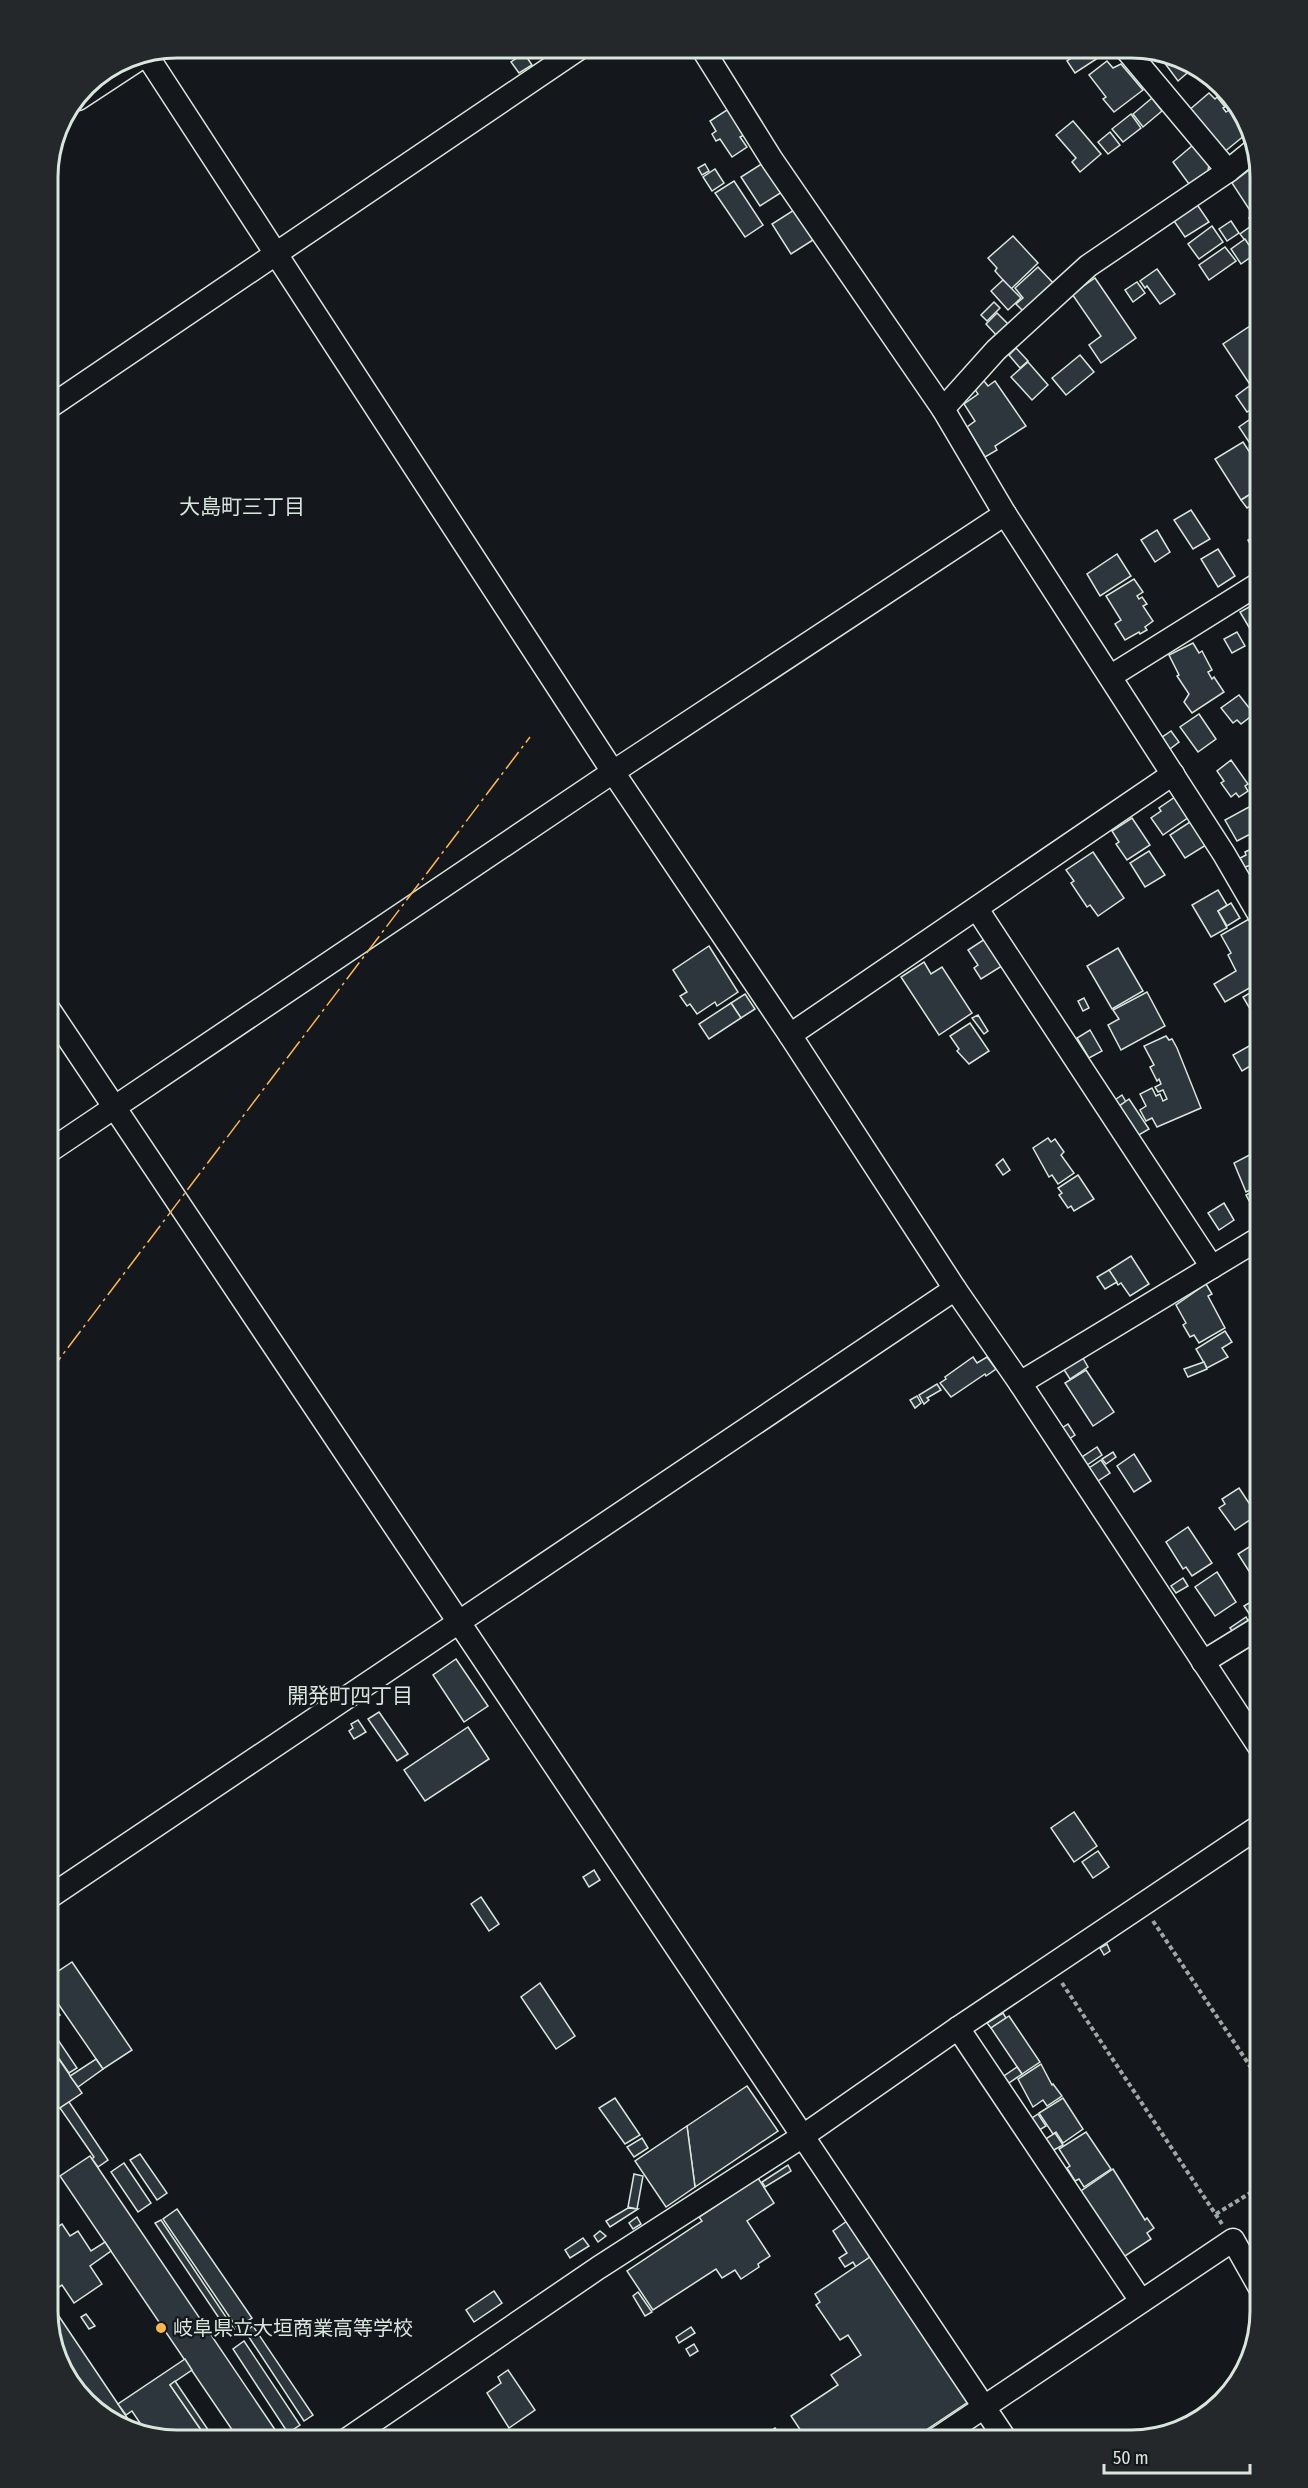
<svg xmlns="http://www.w3.org/2000/svg" width="1308" height="2488" font-family="'Fira Sans Condensed','Noto Sans JP',sans-serif">
  <style>
    .building { fill: #2c363c; stroke: #d8e6dc; stroke-width: 1.5 }
    .lines { fill: none; stroke-linecap: round; stroke-linejoin: round }
    .minor-casing { stroke: #d8e6dc; stroke-width: 25 }
    .path { stroke: #9da8a2; stroke-width: 4; stroke-dasharray: 4.5 3; stroke-linecap: butt }
    .minor { stroke: #14181c; stroke-width: 22 }
    .power { stroke: #ffb74d; stroke-width: 1.5; stroke-dasharray: 21 4.5 3 4.5; stroke-linecap: butt }
    .poi-dot { fill: #ffb74d; stroke: #14181c; stroke-width: 2 }
    .labels { text-anchor: middle; dominant-baseline: central; stroke-width: 4.5; stroke-linejoin: round; paint-order: stroke }
    .poi-label { font-size: 20px; fill: #d8e6dc; stroke: #14181c; text-anchor: start }
    .neighbourhood-label { font-size: 21px; fill: #d8e6dc; stroke: #14181c }
    .rim { fill: none; stroke: #d8e6dc; stroke-width: 3 }
  </style>
  <rect width="100%" height="100%" fill="#14181c"/>
  <g class="building">
    <polygon points="1059,48 1104,48 1107,52 1075,73 1067,61 1077,54 1076,51 1070,55 1066,49 1061,52"/>
    <polygon points="524,53 532,65 519,73 511,62"/>
    <polygon points="1162,57 1193,68 1178,81 1161,58"/>
    <polygon points="1107,61 1113,68 1121,64 1143,90 1114,112 1103,99 1106,97 1089,75"/>
    <polygon points="1209,93 1215,99 1217,97 1225,107 1223,108 1226,112 1229,110 1242,127 1240,129 1245,135 1223,153 1188,111"/>
    <polygon points="1152,98 1162,111 1143,127 1133,114"/>
    <polygon points="730,108 746,134 740,137 747,147 732,157 720,139 716,141 712,134 716,131 710,121"/>
    <polygon points="1131,114 1141,128 1123,142 1112,129"/>
    <polygon points="1073,121 1101,154 1080,172 1072,162 1076,158 1056,135"/>
    <polygon points="1110,132 1120,145 1108,154 1098,142"/>
    <polygon points="1193,145 1209,164 1208,171 1189,184 1173,162"/>
    <polygon points="763,163 782,192 760,206 741,177"/>
    <polygon points="705,164 709,171 702,175 698,168"/>
    <polygon points="1257,164 1260,178 1260,238 1249,218 1253,215 1232,183"/>
    <polygon points="715,169 724,183 712,191 703,177"/>
    <polygon points="734,181 763,225 745,237 715,193"/>
    <polygon points="1196,203 1209,222 1185,237 1174,221"/>
    <polygon points="794,210 813,240 791,254 772,224"/>
    <polygon points="1231,221 1239,233 1227,241 1219,229"/>
    <polygon points="1254,224 1260,238 1260,247 1253,251 1240,234"/>
    <polygon points="1212,226 1223,242 1199,259 1188,244"/>
    <polygon points="1013,236 1038,263 1011,289 995,271 997,268 988,258"/>
    <polygon points="1245,239 1255,254 1241,264 1231,249"/>
    <polygon points="1225,247 1236,261 1209,280 1199,265"/>
    <polygon points="1038,267 1056,286 1025,313 1016,304 1023,298 1015,288"/>
    <polygon points="1157,269 1175,294 1160,304 1147,286 1145,288 1140,281"/>
    <polygon points="1095,278 1136,338 1101,363 1089,345 1101,336 1072,294"/>
    <polygon points="1003,280 1021,298 1008,310 991,291"/>
    <polygon points="1137,282 1145,293 1133,302 1125,290"/>
    <polygon points="994,302 1000,308 987,321 981,315"/>
    <polygon points="997,313 1011,327 999,338 986,324"/>
    <polygon points="1256,322 1260,328 1260,333 1257,335 1260,336 1260,395 1252,384 1251,386 1223,344"/>
    <polygon points="1016,348 1028,361 1020,368 1009,355"/>
    <polygon points="1080,355 1094,372 1066,395 1052,378"/>
    <polygon points="1028,362 1048,385 1032,400 1011,377"/>
    <polygon points="984,381 988,386 995,381 1026,426 995,446 997,450 985,457 967,427 975,421 964,404 978,394 974,388"/>
    <polygon points="1252,384 1260,395 1256,399 1259,404 1247,412 1236,396"/>
    <polygon points="1249,420 1259,435 1249,442 1239,427"/>
    <polygon points="1243,442 1260,468 1260,488 1241,500 1215,459"/>
    <polygon points="1260,488 1260,500 1247,508 1241,500"/>
    <polygon points="1191,510 1210,539 1193,549 1174,520"/>
    <polygon points="1157,530 1170,552 1155,562 1141,540"/>
    <polygon points="1255,537 1260,548 1260,563 1248,540"/>
    <polygon points="1218,549 1235,576 1218,587 1201,559"/>
    <polygon points="1117,554 1131,576 1100,596 1087,574"/>
    <polygon points="1134,579 1143,592 1137,596 1139,599 1142,597 1147,604 1143,606 1153,621 1145,627 1147,630 1140,634 1139,632 1125,640 1115,624 1121,620 1106,596"/>
    <polygon points="1260,601 1260,631 1253,634 1240,612"/>
    <polygon points="1237,632 1245,646 1232,653 1224,639"/>
    <polygon points="1193,643 1199,653 1202,651 1212,670 1208,672 1212,679 1214,677 1224,692 1192,713 1184,702 1189,694 1177,676 1179,675 1169,655"/>
    <polygon points="1239,695 1254,714 1241,724 1237,720 1233,723 1221,708"/>
    <polygon points="1199,714 1216,739 1198,752 1180,727"/>
    <polygon points="1171,731 1179,742 1166,752 1158,740"/>
    <polygon points="1231,760 1248,784 1245,786 1248,791 1239,797 1236,793 1231,797 1221,783 1224,781 1217,771"/>
    <polygon points="1175,797 1189,817 1163,835 1151,818 1161,811 1159,808"/>
    <polygon points="1260,801 1260,829 1237,841 1225,820"/>
    <polygon points="1132,818 1150,845 1127,860 1116,844 1119,842 1112,831"/>
    <polygon points="1190,822 1206,845 1185,858 1170,835"/>
    <polygon points="1260,845 1260,862 1245,867 1240,858 1246,855 1245,852"/>
    <polygon points="1149,851 1165,875 1145,887 1130,863"/>
    <polygon points="1093,852 1124,898 1098,916 1090,905 1087,907 1071,883 1074,881 1066,870"/>
    <polygon points="1218,890 1227,905 1218,911 1227,928 1211,937 1192,905"/>
    <polygon points="1231,903 1240,918 1227,926 1218,911"/>
    <polygon points="1249,919 1260,939 1260,963 1256,965 1260,972 1260,982 1225,1002 1214,984 1236,971 1228,955 1231,953 1221,935"/>
    <polygon points="988,937 1005,964 981,979 974,968 978,965 968,950"/>
    <polygon points="709,946 738,992 717,1006 715,1002 697,1014 690,1004 687,1006 680,996 687,992 673,970"/>
    <polygon points="1118,948 1143,991 1112,1009 1087,966"/>
    <polygon points="924,962 931,974 942,967 972,1013 939,1035 901,977"/>
    <polygon points="1260,987 1260,1026 1243,997"/>
    <polygon points="1147,992 1165,1026 1121,1050 1108,1025 1119,1019 1113,1010"/>
    <polygon points="745,994 755,1009 741,1018 731,1003"/>
    <polygon points="1084,998 1089,1008 1083,1011 1078,1001"/>
    <polygon points="731,1003 741,1018 709,1039 699,1024"/>
    <polygon points="978,1015 988,1031 984,1034 972,1018"/>
    <polygon points="970,1023 989,1051 969,1064 957,1051 959,1049 950,1036"/>
    <polygon points="1090,1030 1102,1051 1089,1058 1077,1038"/>
    <polygon points="1166,1036 1169,1040 1172,1039 1177,1048 1201,1108 1157,1127 1152,1118 1146,1121 1140,1110 1146,1106 1140,1094 1152,1088 1156,1096 1160,1094 1163,1101 1167,1099 1163,1090 1158,1092 1155,1087 1161,1084 1159,1079 1157,1081 1150,1067 1154,1065 1144,1046"/>
    <polygon points="1258,1041 1260,1060 1242,1071 1233,1055"/>
    <polygon points="1122,1095 1126,1102 1119,1106 1115,1100"/>
    <polygon points="1129,1099 1149,1129 1137,1136 1118,1107"/>
    <polygon points="1048,1138 1051,1142 1055,1139 1064,1152 1061,1155 1074,1173 1058,1184 1052,1175 1049,1177 1033,1148"/>
    <polygon points="1259,1150 1260,1185 1246,1192 1234,1163"/>
    <polygon points="1003,1159 1010,1170 1003,1175 996,1165"/>
    <polygon points="1078,1175 1094,1199 1074,1211 1071,1206 1068,1208 1059,1195 1062,1193 1058,1188"/>
    <polygon points="1260,1187 1260,1218 1259,1219 1246,1195"/>
    <polygon points="1224,1203 1234,1220 1219,1230 1208,1213"/>
    <polygon points="1131,1256 1149,1284 1130,1296 1121,1283 1118,1285 1109,1270"/>
    <polygon points="1109,1270 1117,1282 1105,1289 1097,1277"/>
    <polygon points="1206,1284 1212,1294 1208,1296 1225,1328 1199,1343 1194,1335 1190,1337 1183,1325 1186,1323 1176,1305"/>
    <polygon points="1225,1331 1232,1342 1222,1348 1228,1357 1207,1368 1196,1349"/>
    <polygon points="1080,1353 1088,1367 1070,1379 1061,1365"/>
    <polygon points="973,1357 977,1363 987,1357 996,1369 986,1376 985,1374 951,1397 940,1383 946,1379 945,1377"/>
    <polygon points="1204,1362 1207,1369 1188,1377 1184,1369"/>
    <polygon points="1086,1370 1114,1412 1093,1426 1065,1383"/>
    <polygon points="937,1384 941,1390 927,1398 929,1400 924,1404 919,1395"/>
    <polygon points="917,1396 921,1403 915,1408 910,1400"/>
    <polygon points="1068,1424 1075,1435 1069,1439 1062,1428"/>
    <polygon points="1097,1447 1102,1455 1087,1465 1082,1457"/>
    <polygon points="1113,1452 1116,1457 1106,1464 1102,1459"/>
    <polygon points="1134,1454 1151,1481 1134,1492 1117,1466"/>
    <polygon points="1101,1460 1110,1473 1098,1481 1089,1468"/>
    <polygon points="1239,1488 1257,1515 1235,1530 1219,1508 1225,1504 1222,1499"/>
    <polygon points="1188,1527 1212,1563 1192,1576 1186,1567 1183,1569 1166,1542"/>
    <polygon points="1260,1540 1260,1575 1254,1579 1238,1554"/>
    <polygon points="1217,1572 1236,1602 1215,1616 1195,1587"/>
    <polygon points="1183,1578 1188,1586 1176,1593 1171,1586"/>
    <polygon points="1249,1603 1255,1612 1250,1615 1244,1606"/>
    <polygon points="1246,1617 1250,1624 1235,1634 1230,1628"/>
    <polygon points="456,1659 488,1706 464,1722 433,1675"/>
    <polygon points="379,1712 408,1754 397,1761 368,1719"/>
    <polygon points="358,1720 366,1732 354,1739 349,1731 353,1728 351,1724"/>
    <polygon points="468,1727 489,1759 425,1801 404,1770"/>
    <polygon points="1074,1812 1097,1846 1074,1862 1051,1828"/>
    <polygon points="1098,1851 1109,1867 1093,1878 1082,1862"/>
    <polygon points="594,1870 600,1880 589,1887 583,1877"/>
    <polygon points="481,1897 499,1924 489,1931 471,1904"/>
    <polygon points="1107,1944 1110,1951 1104,1955 1100,1948"/>
    <polygon points="72,1962 132,2050 103,2069 48,1989 48,1978"/>
    <polygon points="540,1983 575,2036 556,2049 521,1997"/>
    <polygon points="48,1998 60,2015 52,2020 48,2014"/>
    <polygon points="1003,2013 1006,2018 991,2028 987,2023"/>
    <polygon points="1009,2016 1040,2062 1022,2074 991,2028"/>
    <polygon points="48,2025 77,2068 69,2073 48,2043"/>
    <polygon points="48,2043 82,2093 48,2116"/>
    <polygon points="96,2059 103,2069 78,2087 70,2076"/>
    <polygon points="1041,2064 1052,2085 1053,2084 1062,2096 1047,2106 1043,2100 1033,2107 1018,2079"/>
    <polygon points="1017,2067 1022,2074 1006,2085 1001,2078"/>
    <polygon points="747,2086 778,2131 695,2187 687,2126"/>
    <polygon points="615,2098 640,2135 625,2144 599,2108"/>
    <polygon points="1063,2098 1083,2129 1063,2143 1056,2132 1053,2134 1039,2113"/>
    <polygon points="69,2102 108,2160 98,2167 92,2159 94,2157 60,2108"/>
    <polygon points="1038,2114 1046,2126 1036,2132 1029,2120"/>
    <polygon points="687,2126 695,2187 666,2207 635,2161"/>
    <polygon points="1086,2132 1111,2169 1084,2187 1079,2179 1075,2181 1067,2168 1070,2166 1059,2149"/>
    <polygon points="1055,2133 1063,2145 1052,2151 1044,2140"/>
    <polygon points="642,2138 648,2148 634,2157 627,2147"/>
    <polygon points="140,2154 167,2193 157,2200 130,2160"/>
    <polygon points="90,2156 280,2437 277,2440 239,2440 60,2176"/>
    <polygon points="124,2163 151,2203 138,2212 111,2172"/>
    <polygon points="788,2165 791,2171 765,2187 762,2182"/>
    <polygon points="1113,2169 1145,2220 1147,2218 1154,2228 1147,2233 1151,2239 1122,2258 1078,2193"/>
    <polygon points="634,2174 643,2176 637,2209 628,2207"/>
    <polygon points="758,2178 774,2203 747,2221 770,2256 758,2264 759,2267 741,2279 735,2270 722,2278 716,2269 653,2310 627,2271 702,2221 699,2217"/>
    <polygon points="628,2208 638,2209 610,2227 606,2221"/>
    <polygon points="177,2209 252,2318 237,2328 163,2219"/>
    <polygon points="637,2217 641,2224 633,2229 629,2223"/>
    <polygon points="161,2220 234,2329 229,2333 155,2223"/>
    <polygon points="847,2221 870,2257 856,2267 853,2262 845,2267 839,2258 847,2253 833,2231"/>
    <polygon points="62,2224 70,2236 78,2231 91,2251 105,2242 111,2251 90,2266 102,2284 74,2303 62,2285 48,2294 48,2280 55,2275 48,2265 48,2233"/>
    <polygon points="600,2231 606,2236 598,2242 594,2236"/>
    <polygon points="583,2238 589,2246 570,2258 565,2250"/>
    <polygon points="870,2257 968,2402 911,2440 807,2440 791,2416 838,2385 831,2375 861,2355 848,2335 840,2340 816,2305 820,2302 815,2294"/>
    <polygon points="494,2291 502,2303 474,2322 466,2310"/>
    <polygon points="638,2292 652,2312 645,2316 633,2296"/>
    <polygon points="48,2300 118,2404 134,2428 105,2418 58,2360"/>
    <polygon points="86,2314 95,2326 89,2329 81,2317"/>
    <polygon points="253,2326 313,2415 304,2421 245,2331"/>
    <polygon points="691,2327 695,2333 679,2343 676,2337"/>
    <polygon points="244,2341 300,2425 288,2433 233,2349"/>
    <polygon points="694,2344 698,2351 690,2356 686,2349"/>
    <polygon points="185,2359 192,2370 170,2385 208,2440 169,2440 146,2432 132,2411 126,2415 118,2404"/>
    <polygon points="508,2370 535,2410 509,2428 487,2393 501,2383 498,2377"/>
    <polygon points="175,2381 215,2440 208,2440 170,2385"/>
    <polygon points="775,2428 783,2440 758,2440"/>
  </g>
  <g class="lines">
    <defs>
      <g id="minor">
        <polyline points="702,48 772,160 943,409 1005,514 1224,854 1260,916"/>
        <polyline points="1125,48 1228,171"/>
        <polyline points="146,54 613,772 790,1035 955,1289 1020,1383 1260,1748"/>
        <polyline points="78,99 145,55"/>
        <polyline points="48,408 580,48"/>
        <polyline points="943,409 996,350 1088,266 1228,171 1254,150"/>
        <polyline points="1111,676 1260,583"/>
        <polyline points="977,909 1212,1267"/>
        <polyline points="48,1008 1006,2440"/>
        <polyline points="790,1035 1173,774"/>
        <polyline points="48,1152 613,772 1005,514"/>
        <polyline points="1020,1383 1260,1238"/>
        <polyline points="1203,1662 1260,1627"/>
        <polyline points="48,1898 955,1289"/>
        <polyline points="958,2028 1141,2301"/>
        <polyline points="346,2440 598,2268 803,2136 958,2028 1260,1826"/>
        <polyline points="935,2440 1233,2240 1260,2288"/>
      </g>
    </defs>
    <use href="#minor" class="minor-casing"/>
    <g class="path">
      <polyline points="1153,1921 1260,2081"/>
      <polyline points="1062,1983 1222,2224"/>
      <polyline points="1216,2214 1260,2187"/>
    </g>
    <use href="#minor" class="minor"/>
    <polyline class="power" points="48,1374 530,737"/>
  </g>
  <circle class="poi-dot" cx="161" cy="2328" r="6"/>
  <g class="labels">
    <g class="poi-label">
      <text x="173" y="2328">岐阜県立大垣商業高等学校</text>
    </g>
    <g class="neighbourhood-label">
      <text x="242" y="507">大島町三丁目</text>
      <text x="350" y="1696">開発町四丁目</text>
    </g>
  </g>
  <path d="M0 0H1308V2488H0ZM177 58H1131A119 119 0 0 1 1250 177V2311A119 119 0 0 1 1131 2430H177A119 119 0 0 1 58 2311V177A119 119 0 0 1 177 58Z" fill="#24282b" fill-rule="evenodd"/>
  <path class="rim" d="M177 58H1131A119 119 0 0 1 1250 177V2311A119 119 0 0 1 1131 2430H177A119 119 0 0 1 58 2311V177A119 119 0 0 1 177 58Z"/>
  <path d="M1104 2464v9h146v-9" fill="none" stroke="#d8e6dc" stroke-width="3"/>
  <text x="1113" y="2464" font-size="18" fill="#d8e6dc" stroke="#14181c" stroke-width="4.5" paint-order="stroke">50 m</text>
</svg>
